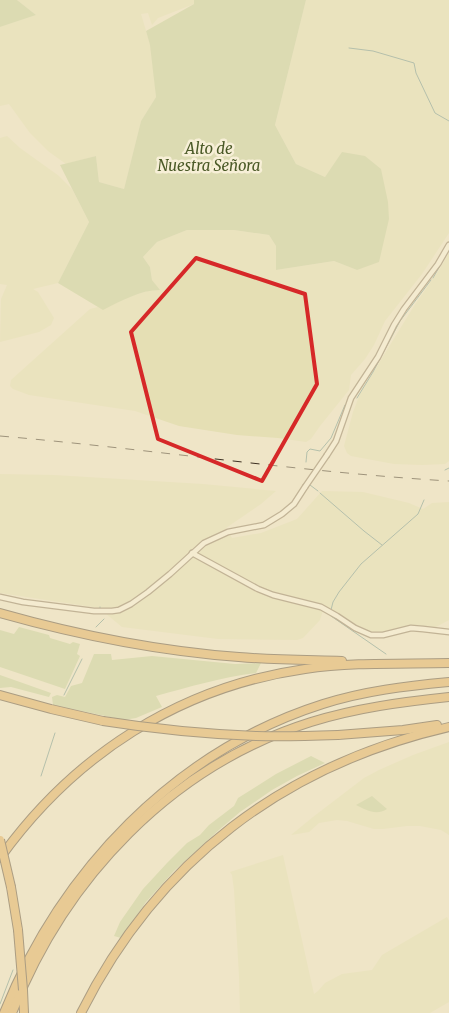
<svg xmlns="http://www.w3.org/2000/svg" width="449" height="1013" font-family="Merriweather,serif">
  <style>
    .farmland { fill: #e5dfb4 }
    .green { fill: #c6ce9a }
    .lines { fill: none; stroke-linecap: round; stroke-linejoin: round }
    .stream { stroke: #6e928b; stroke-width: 1 }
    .minor-casing { stroke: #8c775c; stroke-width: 7 }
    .motorway-casing { stroke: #5a4530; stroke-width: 10 }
    .minor { stroke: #faf2db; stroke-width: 4.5 }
    .motorway { stroke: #dfa958; stroke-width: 8 }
    .rail { stroke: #3c2e20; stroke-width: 1; stroke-dasharray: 9 9; stroke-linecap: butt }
    .minor-bridge-casing { stroke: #8c775c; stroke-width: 7; stroke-linecap: butt }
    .motorway-bridge-casing { stroke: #5a4530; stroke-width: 10; stroke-linecap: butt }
    .minor-bridge { stroke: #faf2db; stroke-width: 4.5 }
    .motorway-bridge { stroke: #dfa958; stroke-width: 8 }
    .marked { fill: none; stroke: #d62828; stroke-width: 4; stroke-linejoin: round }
    .labels { text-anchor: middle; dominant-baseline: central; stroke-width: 5; stroke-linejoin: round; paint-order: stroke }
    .park-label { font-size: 15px; font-style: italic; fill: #4a5926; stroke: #f7efd7 }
  </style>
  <rect width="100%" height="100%" fill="#efe5c7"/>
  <g class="farmland">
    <polygon points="17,0 194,0 194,4 158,18 152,25 148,13 141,14 152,51 156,97 141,121 124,189 99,182 96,156 66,164 48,151 30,133 9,104 0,106 0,27 36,15"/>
    <polygon points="306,0 449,0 449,233 422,274 385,321 374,345 365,359 351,375 349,390 320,426 311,439 306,442 278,438 237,435 179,426 135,411 29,395 13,389 10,386 11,380 90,309 98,307 103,309 128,297 151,290 159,290 152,280 150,267 143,257 157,242 187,230 234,230 269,235 276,246 276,270 334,261 357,270 343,153 325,177 296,164 275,125"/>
    <polygon points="7,136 20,148 59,176 72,189 89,222 58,283 33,289 38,292 54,318 51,325 39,332 0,342 1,299 7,285 0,284 0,138"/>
    <polygon points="449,253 449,461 445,464 422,465 394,464 351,456 347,453 344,446 353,412 360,394 414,306 439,270"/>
    <polygon points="0,474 54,475 203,484 276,491 261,504 226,528 232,538 261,533 297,519 322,491 363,492 409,503 423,509 432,503 449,502 449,620 436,627 410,627 383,633 369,633 355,627 334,612 324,607 320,620 303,638 297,640 218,639 122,627 99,608 0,593"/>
    <polygon points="449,742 449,835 441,830 420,826 407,826 383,829 374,829 347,821 337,820 319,823 309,832 291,835 313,817 364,778 379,770 413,755"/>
    <polygon points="283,855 314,994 318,991 325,983 342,974 372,970 382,955 447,917 449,921 449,1002 430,1013 240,1013 239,976 234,890 232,875 230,872"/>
  </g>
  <g class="green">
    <polygon points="0,0 17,0 36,15 0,27"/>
    <path d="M194,0H306L275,125L296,164L325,177L342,152L365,156L381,169L388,202L389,219L379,262L357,270L334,261L276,270V246L269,235L234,230H187L157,242L143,257L150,267L152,280L160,290C140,290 121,301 103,310L58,283L89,222L60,165L96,156L99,182L124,189L141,121L156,97L150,45L146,31L194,4Z"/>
    <polygon points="19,627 49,635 50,638 70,644 73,642 80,644 77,654 80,656 65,689 0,667 0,630 14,634"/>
    <path d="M94,654H111L112,660L152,656L235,664L261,663L256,673C222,677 189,687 156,696L162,707L136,718L124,720L53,705L52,697L57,695L65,697L71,686L82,683Z"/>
    <polygon points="0,675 51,693 49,697 11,687 0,688"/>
    <polygon points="311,756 325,763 297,776 272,790 240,812 220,829 174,871 146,902 121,938 114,936 120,922 143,889 167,863 187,843 200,835 209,825 234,806 238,798 276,774"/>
    <path d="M372,796L387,809C376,816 366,810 356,805Z"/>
  </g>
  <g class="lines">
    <g class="stream">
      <polyline points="349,48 373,51 414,63 416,73 435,113 449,121"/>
      <polyline points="433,278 449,250"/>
      <polyline points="357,398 373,372 400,321 431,280"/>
      <polyline points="306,462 307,452 310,449 320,451 331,438 345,405"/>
      <polyline points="445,470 449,468"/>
      <polyline points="306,482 318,491"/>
      <polyline points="320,493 364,531 382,545"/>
      <polyline points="100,607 100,608"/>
      <polyline points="331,610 333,602 339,592 361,564 418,514 424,500"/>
      <polyline points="331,616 386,654"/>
      <polyline points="96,627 104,619"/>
      <polyline points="64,695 82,659"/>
      <polyline points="41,776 55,733"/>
      <polyline points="0,1004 13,970"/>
    </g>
    <defs>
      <g id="minor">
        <polyline points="327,455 336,441 351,398 378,357 394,325 404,309 438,264 449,245"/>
        <polyline points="192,553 258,589 273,595 321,607 337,616 355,628 371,635 383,635 411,628 423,629 449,632"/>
        <polyline points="0,597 23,602 94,611 112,611 119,610 131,604 148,592 170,574 204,543 228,532 264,525 282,514 294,504 305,487"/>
      </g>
      <g id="motorway">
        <path d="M0,613C78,635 159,651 239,657C273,660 308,660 342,661"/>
        <polyline points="0,695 51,709 103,721"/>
        <polyline points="338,735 403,730 437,725"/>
        <path d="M0,858C74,755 179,687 305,669C352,662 401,664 449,663"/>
        <polyline points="11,887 18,930"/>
        <polyline points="23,990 24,1013"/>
        <path d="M4,1013C61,871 175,751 323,704C364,691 406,686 449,682"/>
        <path d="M12,1013C65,878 171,766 311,722C356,708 402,702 449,697"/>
        <path d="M81,1013C157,861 284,765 449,727"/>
      </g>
    </defs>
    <use href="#minor" class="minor-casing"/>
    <use href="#motorway" class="motorway-casing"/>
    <use href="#minor" class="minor"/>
    <use href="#motorway" class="motorway"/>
    <path class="rail" d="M0,436C150,449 299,472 449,481"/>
    <defs>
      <polyline id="minor-bridge" points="305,487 327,455"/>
      <g id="motorway-bridge">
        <path d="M103,721C154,729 205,734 256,736C283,737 311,736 338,735"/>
        <polyline points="0,840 11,887"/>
        <polyline points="18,930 23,990"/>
      </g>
    </defs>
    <use href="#minor-bridge" class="minor-bridge-casing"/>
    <use href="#motorway-bridge" class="motorway-bridge-casing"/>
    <use href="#minor-bridge" class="minor-bridge"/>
    <use href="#motorway-bridge" class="motorway-bridge"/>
  </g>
  <path d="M0 0H449V1013H0ZM196,258L305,294L317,384L262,481L158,439L131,332Z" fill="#efe5c7" fill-opacity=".55" fill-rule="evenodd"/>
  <path class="marked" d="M196,258L305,294L317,384L262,481L158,439L131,332Z"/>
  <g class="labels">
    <g class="park-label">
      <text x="209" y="148">Alto de<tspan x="209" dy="17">Nuestra Señora</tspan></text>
    </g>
  </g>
</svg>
